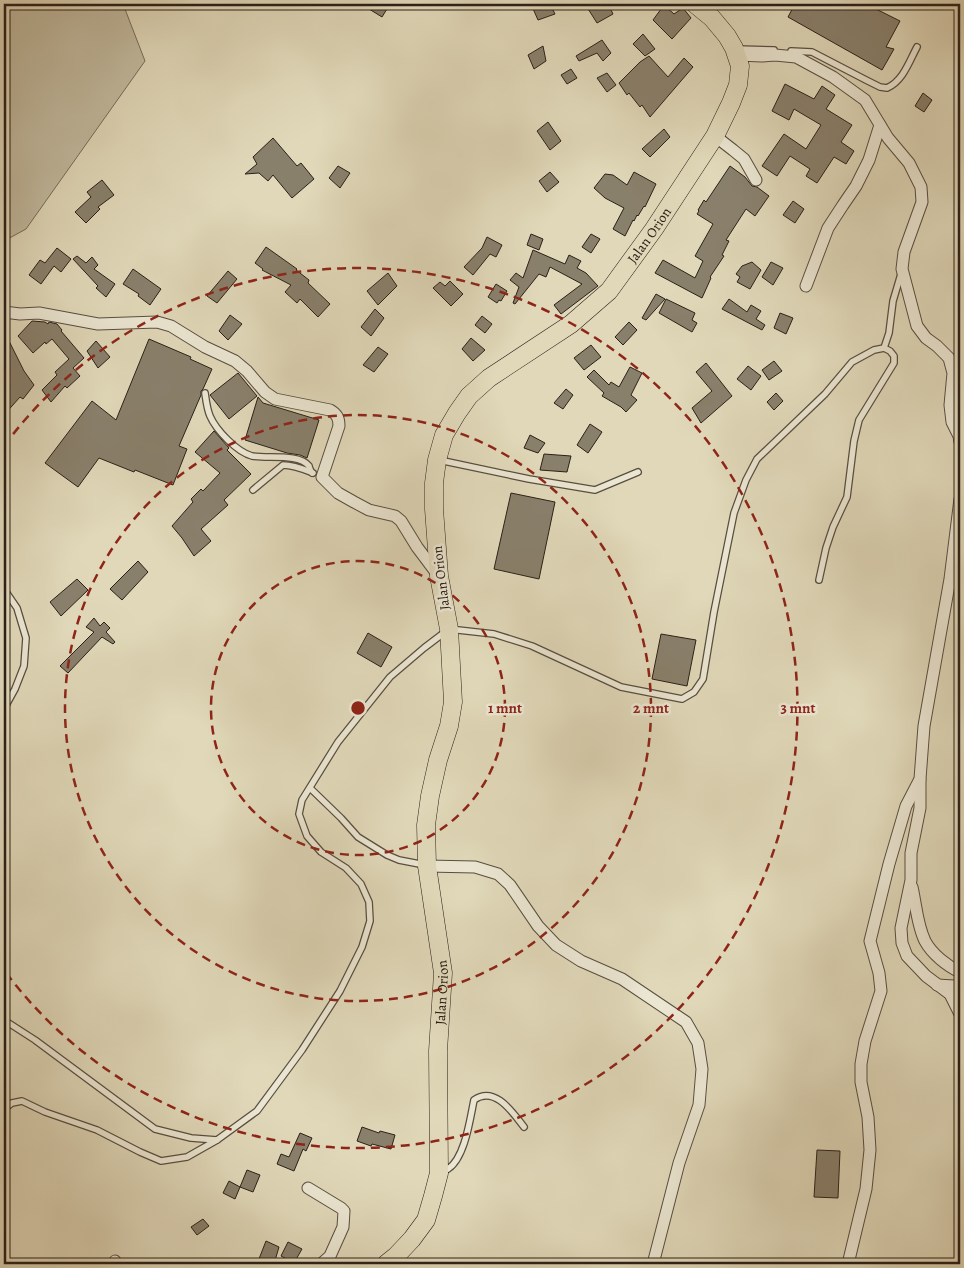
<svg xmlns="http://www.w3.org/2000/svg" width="964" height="1268" font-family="Alegreya,serif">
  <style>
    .green { fill: #c1b99e; stroke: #766c5b }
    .building { fill: #89806c; stroke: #2a2018 }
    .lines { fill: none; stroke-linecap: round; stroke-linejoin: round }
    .service-casing { stroke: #584e40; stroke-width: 8 }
    .minor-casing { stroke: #584e40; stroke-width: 13 }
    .trunk-casing { stroke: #2a2018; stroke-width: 19 }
    .service { stroke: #ebe6d2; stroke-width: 5.5 }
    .minor { stroke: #ebe6d2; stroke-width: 11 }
    .trunk { stroke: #e0d8b9; stroke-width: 18 }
    .ring { fill: none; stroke: #8f2418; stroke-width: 2.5; stroke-dasharray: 9 6 }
    .labels { text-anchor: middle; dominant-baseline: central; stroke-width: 5; stroke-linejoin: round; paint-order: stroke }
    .street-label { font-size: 14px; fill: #2a2018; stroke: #ebe6d2 }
    .centre { fill: #8f2418; stroke: #ebe6d2; stroke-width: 2.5 }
    .ring-label { font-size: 15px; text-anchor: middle; font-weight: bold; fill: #8f2418; stroke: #ebe6d2; stroke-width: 5; stroke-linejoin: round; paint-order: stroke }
  </style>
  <rect width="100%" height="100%" fill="#e0d8b9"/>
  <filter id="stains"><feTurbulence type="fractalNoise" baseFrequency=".004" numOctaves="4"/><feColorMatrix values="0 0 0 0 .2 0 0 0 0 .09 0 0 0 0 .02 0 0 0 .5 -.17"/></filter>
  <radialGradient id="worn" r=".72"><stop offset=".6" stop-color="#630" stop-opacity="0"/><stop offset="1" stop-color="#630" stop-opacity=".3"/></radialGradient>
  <polygon class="green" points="4,4 123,4 145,61 26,229 4,241"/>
  <g class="building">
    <polygon points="361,4 390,4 382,17"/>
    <polygon points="531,4 550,4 555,14 538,20"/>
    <polygon points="585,4 608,4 613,14 597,23"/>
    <polygon points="795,4 873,4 872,7 900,21 886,47 894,49 882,70 788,17"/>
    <polygon points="664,5 674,14 683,8 691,18 672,39 653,20"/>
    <polygon points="643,34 655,49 645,56 633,44"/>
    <polygon points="602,40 611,53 603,61 597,53 579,61 576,56"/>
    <polygon points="543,46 546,61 534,69 528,55"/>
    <polygon points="649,56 668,77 684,58 693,67 650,117 642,105 640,107 629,93 627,95 619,83 640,62"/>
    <polygon points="571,69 577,78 567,84 561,75"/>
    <polygon points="607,73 616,85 607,92 597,78"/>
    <polygon points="785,84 814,99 822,86 835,95 826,109 852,125 841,142 854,151 846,164 834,157 817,183 806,176 810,169 790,156 777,176 762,166 784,134 806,149 821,125 794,109 789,120 772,111"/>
    <polygon points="923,93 932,100 924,112 915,106"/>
    <polygon points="548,122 561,141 550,150 537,131"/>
    <polygon points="664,129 670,137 650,157 642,149"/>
    <polygon points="273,138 297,166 301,163 314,179 292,198 273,175 268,181 259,173 245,174 257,164 253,157"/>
    <polygon points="338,166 350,173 340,188 329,178"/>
    <polygon points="730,166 745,177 752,186 757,187 769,196 755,216 746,209 726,240 729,241 722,255 724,256 710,277 711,278 702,298 655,273 663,260 695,278 703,261 695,256 713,224 697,214 699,211 698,210 704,200 706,202"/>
    <polygon points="550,172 559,182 547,192 539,181"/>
    <polygon points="634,172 656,184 645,207 644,206 638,216 637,215 634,221 633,220 625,236 613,229 624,208 605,198 594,188 605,174 613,175 627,185"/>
    <polygon points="102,180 114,195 98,207 100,209 86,223 75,212 91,197 87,192"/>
    <polygon points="793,201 804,209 795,223 783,215"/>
    <polygon points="531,234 543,239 539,250 527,245"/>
    <polygon points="591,234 600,239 591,253 582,247"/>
    <polygon points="487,237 502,245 496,257 490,254 473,275 464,267 482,248"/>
    <polygon points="266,247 297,269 296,270 309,280 308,283 330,304 318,317 300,299 297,303 285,292 291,285 262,270 263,269 255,263"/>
    <polygon points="57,248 71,259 61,272 54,266 41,284 29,275 40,260 45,263"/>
    <polygon points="533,250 565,264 569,255 581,261 577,268 586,273 598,286 561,314 554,305 582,284 550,267 546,277 539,274 515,304 513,303 519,287 510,280 516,273 523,278"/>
    <polygon points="77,256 86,263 92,257 98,265 94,269 115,284 106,297 96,288 98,286 73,259"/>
    <polygon points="752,262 761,270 750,289 737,282 740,277 736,274 742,266"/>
    <polygon points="771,262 783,268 773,285 762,277"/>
    <polygon points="133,269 161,289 150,305 138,296 139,294 123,284"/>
    <polygon points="228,271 237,279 217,303 207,296"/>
    <polygon points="388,273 397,286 378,305 367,291"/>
    <polygon points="450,281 463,294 451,306 433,288 440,282 445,286"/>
    <polygon points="496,284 507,291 501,301 499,300 497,303 488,297"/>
    <polygon points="656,294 665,299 646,320 642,318"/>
    <polygon points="666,299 695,313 692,320 697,323 692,332 659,313"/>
    <polygon points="729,299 747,312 751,305 761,311 756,319 765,325 762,330 722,309"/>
    <polygon points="375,309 384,318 371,336 361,327"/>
    <polygon points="780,313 793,318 786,334 774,328"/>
    <polygon points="230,315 242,324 228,340 219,331"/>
    <polygon points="482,316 492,324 485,333 475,325"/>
    <polygon points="32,321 45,322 48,324 49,322 57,324 62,330 61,331 84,358 73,368 80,376 67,388 65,386 51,402 42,390 57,375 55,372 69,359 52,339 46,344 45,342 33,353 18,336"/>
    <polygon points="629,322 637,330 623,345 615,337"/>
    <polygon points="4,331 24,371 34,385 23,399 20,397 4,415 4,392 10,386 4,377"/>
    <polygon points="471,338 485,350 473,361 462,349"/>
    <polygon points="149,339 191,357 190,359 212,369 203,389 201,391 201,395 179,446 187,449 173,485 135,470 134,472 99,458 78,487 45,463 92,401 116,420"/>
    <polygon points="96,341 110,357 98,368 87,351"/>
    <polygon points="591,345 601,357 584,370 574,358"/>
    <polygon points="378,347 388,354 374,372 363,365"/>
    <polygon points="774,361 782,371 769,380 762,370"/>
    <polygon points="706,363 732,396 701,423 692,408 712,391 696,372"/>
    <polygon points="748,366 761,376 751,390 737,379"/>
    <polygon points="630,367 642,373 631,395 637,400 626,412 621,407 602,396 604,393 587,377 594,370 609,385 611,382 619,387"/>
    <polygon points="238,373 257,396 229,419 210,395"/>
    <polygon points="566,389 573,395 563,409 554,403"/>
    <polygon points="776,393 783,401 774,410 767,402"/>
    <polygon points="258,397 263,403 319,420 307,458 300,455 287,453 245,440"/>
    <polygon points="590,424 602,432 588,453 577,445"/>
    <polygon points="214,431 229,448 227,450 251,474 224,500 228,505 201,529 211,541 194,556 182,538 172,526 193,502 191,499 201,489 203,491 220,473 195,452"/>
    <polygon points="530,435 545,443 538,453 524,448"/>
    <polygon points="544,454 571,456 567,472 540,470"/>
    <polygon points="511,493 555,502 539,579 494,569"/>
    <polygon points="138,561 148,572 122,600 110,589"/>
    <polygon points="77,579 88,590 61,616 50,602"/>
    <polygon points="94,618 100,626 104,622 110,628 106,632 115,642 113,644 102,637 68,673 60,666 94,632 86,627"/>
    <polygon points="368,633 392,647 381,667 357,653"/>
    <polygon points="661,634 696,640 687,686 652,679"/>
    <polygon points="362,1127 379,1133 380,1131 395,1135 391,1149 372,1144 371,1146 357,1141"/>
    <polygon points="300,1133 312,1138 306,1151 303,1149 294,1171 277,1164 281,1154 289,1157"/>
    <polygon points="817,1150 840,1151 838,1198 814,1197"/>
    <polygon points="247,1170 260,1175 253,1192 240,1187"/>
    <polygon points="229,1181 240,1187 235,1199 223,1193"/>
    <polygon points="203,1219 209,1226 197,1235 191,1227"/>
    <polygon points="266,1241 279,1247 274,1264 257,1264"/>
    <polygon points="288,1242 302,1249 294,1263 281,1256"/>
  </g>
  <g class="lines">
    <defs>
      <g id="service">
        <polyline points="736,49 774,50"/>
        <path d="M791,51L812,52L866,80L880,87L887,88C903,81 909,62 917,47"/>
        <path d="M205,393C206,400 207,409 210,416C216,430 237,452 252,456C267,459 299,453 309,466C309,467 311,472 312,473"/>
        <polyline points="439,460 529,479 595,490 638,472"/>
        <path d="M253,490L283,465C294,465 303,469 313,473"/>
        <polyline points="819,580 826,548 833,527 847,497 854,441 859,420 894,363 894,356 890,351 884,348"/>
        <polyline points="4,589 17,608 26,638 24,666 15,689 4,709"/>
        <polyline points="310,788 341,818 358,837 387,855 399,860 425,865"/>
        <polyline points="4,1020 35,1040 155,1129 191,1138 217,1140 257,1111 302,1050 340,991 362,947 370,921 369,902 361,884 346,868 321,852 307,836 299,814 302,800 338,742 390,677 424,648 449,629 494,634 532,646 621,687 682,699 694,692 703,679 714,612 734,513 746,480 757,459 825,394 852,362 874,350 884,348 889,333 893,301 901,274"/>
        <polyline points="4,1109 12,1103 22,1101 45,1112 97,1130 140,1152 161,1161 187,1157 217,1140"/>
        <path d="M441,1172C443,1171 446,1170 448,1169C465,1158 470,1119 474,1100C495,1085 513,1113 524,1127"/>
      </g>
      <g id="minor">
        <polyline points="737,55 762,56 775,55 796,57 833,77 865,100 888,138 909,163 921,187 922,202 904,252 902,269 917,326 926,338 937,346 949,358 953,373 950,405 952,422 959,436 960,442"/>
        <polyline points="715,136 733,150 744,159 756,180"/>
        <polyline points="806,286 828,228 843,205 856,186 869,160 880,125"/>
        <path d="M4,312L20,314L39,313L98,324L157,322L171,326L205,347L235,361L247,371L265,392L275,399L330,410C337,414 339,418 339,426L322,477L338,493L354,502L369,510L395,516L401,521L417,547L438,575"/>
        <polyline points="920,780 920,808 911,853 911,880 901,928 902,943 907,956 926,976 950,994 960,1014"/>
        <polyline points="427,866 475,867 498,874 510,885 538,926 556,945 581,961 622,979 686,1022 698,1043 702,1069 699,1105 679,1163 653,1264"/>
        <path d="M912,887C916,904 917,925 925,941C932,954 947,966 960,972"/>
        <polyline points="937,985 954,986 960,985"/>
        <polyline points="308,1188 341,1208 344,1211 343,1227 330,1256 321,1264"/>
        <polyline points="113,1264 115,1261"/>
        <polyline points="848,1264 866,1189 870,1150 868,1117 861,1082 861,1064 865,1041 881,991 879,973 870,941 889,864 906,806 920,779 924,726 950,579 960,499"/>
      </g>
      <g id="trunk">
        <path id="s1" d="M386,1264L396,1256L412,1239L426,1220L433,1196L439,1173L438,1051L443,973L427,866L426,825L430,796L438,760L449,726L453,702L449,629L439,576L434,509V483L437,460L444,435L457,413L469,396L489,378L571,324L609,291L654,229L715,136L731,103L738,85L740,66L734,48L727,36L712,18L695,4"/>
      </g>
    </defs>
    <use href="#service" class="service-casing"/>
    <use href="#minor" class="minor-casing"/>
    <use href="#trunk" class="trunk-casing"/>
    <use href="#service" class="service"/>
    <use href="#minor" class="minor"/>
    <use href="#trunk" class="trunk"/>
  </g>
  <g class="ring">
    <circle cx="358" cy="708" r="147"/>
    <circle cx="358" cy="708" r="293"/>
    <path d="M4 446A440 440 0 1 1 4 970"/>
  </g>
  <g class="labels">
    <g class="street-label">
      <text stroke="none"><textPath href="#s1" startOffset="1144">Jalan Orion</textPath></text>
      <text transform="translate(441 578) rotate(-97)">Jalan Orion</text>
      <text stroke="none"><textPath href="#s1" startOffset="289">Jalan Orion</textPath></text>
    </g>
  </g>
  <circle cx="358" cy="708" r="8" class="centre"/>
  <g class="ring-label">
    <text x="505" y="713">1 mnt</text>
    <text x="651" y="713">2 mnt</text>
    <text x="798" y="713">3 mnt</text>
  </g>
  <rect width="964" height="1268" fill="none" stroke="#e0d8b9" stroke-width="20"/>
  <rect x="5" y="5" width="954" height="1258" fill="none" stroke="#2a2018" stroke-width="2.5"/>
  <rect x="10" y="10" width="944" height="1248" fill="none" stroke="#2a2018"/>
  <rect width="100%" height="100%" filter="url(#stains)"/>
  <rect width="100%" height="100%" fill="url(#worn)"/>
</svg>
